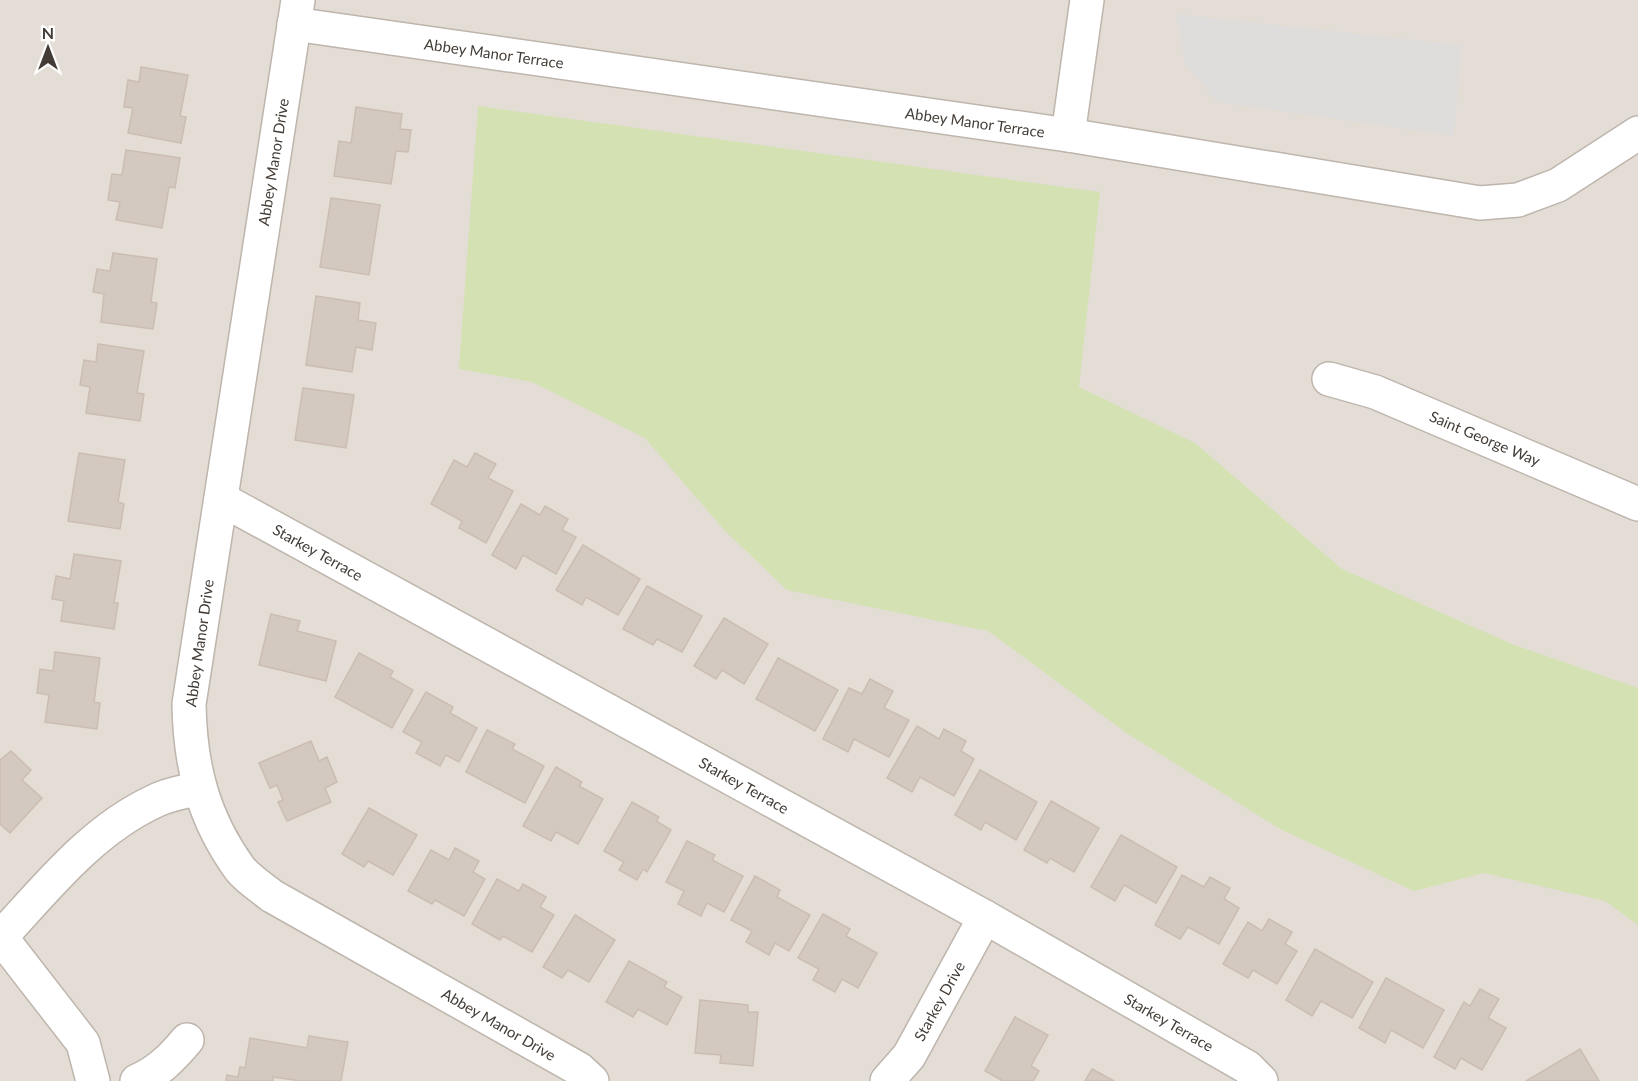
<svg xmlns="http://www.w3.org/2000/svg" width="1638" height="1081" font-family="Lato,sans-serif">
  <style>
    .residential { fill: #e4ddd5 }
    .green { fill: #d3e1b3 }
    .parking { fill: #dfdddb }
    .building { fill: #d4c9c0; stroke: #cbbdb1; stroke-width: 1.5 }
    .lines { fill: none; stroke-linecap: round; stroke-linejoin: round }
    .minor-casing { stroke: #beb5ad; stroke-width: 36 }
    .minor { stroke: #fff; stroke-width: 33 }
    .labels { text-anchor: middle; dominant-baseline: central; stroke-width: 4.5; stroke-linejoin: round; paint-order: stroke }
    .street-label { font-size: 15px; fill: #433c36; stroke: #fff }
  </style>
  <rect width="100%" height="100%" fill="#f1ece6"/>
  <rect class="residential" x="0" y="0" width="1638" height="1081"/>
  <polygon class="green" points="478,106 1100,192 1079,387 1195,443 1342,569 1512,644 1638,688 1638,925 1605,901 1484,873 1414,891 1280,829 1128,734 988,631 787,590 725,531 645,438 532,382 459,369"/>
  <polygon class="parking" points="1176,14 1462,45 1454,136 1217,102 1185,64"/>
  <g class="building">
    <polygon points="141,67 188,75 180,116 186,117 181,143 128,133 133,108 124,107 128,80 139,82"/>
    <polygon points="356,107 402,114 400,129 411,130 408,152 396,151 391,184 334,176 339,141 351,143"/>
    <polygon points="126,150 180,158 175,188 169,187 162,228 116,220 120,202 108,200 112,174 122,175"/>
    <polygon points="331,198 380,205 369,275 320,267"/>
    <polygon points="113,253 157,259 151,302 157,303 153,329 101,322 104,294 93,292 97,269 110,271"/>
    <polygon points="316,296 360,303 358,320 376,323 372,350 356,347 352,372 306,365"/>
    <polygon points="98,344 144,351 137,393 144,394 140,421 86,413 90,387 80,385 84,360 96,362"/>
    <polygon points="303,388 354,395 346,448 295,440"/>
    <polygon points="79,453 125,460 118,502 124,504 120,529 68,521"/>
    <polygon points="475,453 496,464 488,478 513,491 486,543 459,528 462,521 431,504 454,460 467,467"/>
    <polygon points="521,504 540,515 545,506 568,519 562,530 576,537 556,574 523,555 516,569 492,555"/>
    <polygon points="583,545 640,579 618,615 586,597 582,605 556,590"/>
    <polygon points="74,554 121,561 114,603 118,603 114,629 61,621 64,601 52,599 56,576 70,579"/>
    <polygon points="647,586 702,616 682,652 657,639 653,645 623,629"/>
    <polygon points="271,614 300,621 297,631 336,641 326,681 259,665"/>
    <polygon points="724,618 768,644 744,684 722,670 716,679 694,666"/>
    <polygon points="55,652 100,658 94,702 100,703 97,729 45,722 49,695 37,693 40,669 53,671"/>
    <polygon points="359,653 393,671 390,677 413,690 392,728 335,697"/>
    <polygon points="778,658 838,690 815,731 756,699"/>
    <polygon points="870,679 893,691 884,708 909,720 889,757 854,739 848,752 823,739 849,688 862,694"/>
    <polygon points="426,692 453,707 450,713 477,728 459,762 446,755 440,766 416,753 422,742 403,732"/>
    <polygon points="917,726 939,739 944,729 966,741 961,751 974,759 954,796 920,777 912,792 887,778"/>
    <polygon points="487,730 515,744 512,749 544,766 525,803 466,772"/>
    <polygon points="311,741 319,761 327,757 337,782 325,788 331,802 287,821 278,802 283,800 277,785 270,788 259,763"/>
    <polygon points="11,751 31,770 22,780 42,798 10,833 0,824 0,760"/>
    <polygon points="556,767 582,782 579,786 603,799 578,844 556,832 551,841 523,826"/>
    <polygon points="980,770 1037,802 1016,840 985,822 981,830 955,815"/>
    <polygon points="1051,801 1099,828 1074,872 1050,858 1047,863 1024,850"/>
    <polygon points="632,802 659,817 656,821 671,830 647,872 643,869 637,880 619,870 624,862 604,851"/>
    <polygon points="369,808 417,835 393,875 368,861 364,867 342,854"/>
    <polygon points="1121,835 1177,867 1156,903 1124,885 1115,901 1091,887"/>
    <polygon points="687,841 715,855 712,860 743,876 724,912 707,903 701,916 678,904 684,891 666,882"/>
    <polygon points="455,848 479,861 473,872 485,879 464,916 435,900 432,904 408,891 431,850 449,860"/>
    <polygon points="1182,875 1204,887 1210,877 1230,888 1224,899 1239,908 1219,944 1188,927 1180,939 1155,925"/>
    <polygon points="755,876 780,890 777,897 810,915 789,951 775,943 769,955 746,942 752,931 731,920"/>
    <polygon points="497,879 519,891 523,884 546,897 540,907 554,915 532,952 503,936 500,940 472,924"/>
    <polygon points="823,914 850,929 846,936 877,953 858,988 842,979 835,992 813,980 819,969 798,958"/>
    <polygon points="575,915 615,940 589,982 568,970 562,978 543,967"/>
    <polygon points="1269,919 1292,932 1285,944 1297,951 1277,984 1253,970 1248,978 1223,964 1248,922 1262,931"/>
    <polygon points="1315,949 1373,982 1352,1018 1321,1001 1312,1016 1286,1000"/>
    <polygon points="629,961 667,982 664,987 682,997 667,1025 638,1009 633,1017 606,1002"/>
    <polygon points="1386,978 1444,1010 1423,1048 1391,1030 1385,1043 1359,1028"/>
    <polygon points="1480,989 1499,999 1488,1018 1506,1028 1482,1070 1461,1058 1455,1069 1434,1057 1464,1002 1470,1006"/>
    <polygon points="700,1000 748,1005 748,1012 758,1012 753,1066 720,1063 721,1055 695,1053"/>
    <polygon points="1015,1017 1048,1035 1031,1066 1039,1071 1033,1081 1003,1081 985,1071"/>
    <polygon points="309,1036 348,1042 341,1081 301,1081 273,1077 273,1081 226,1081 227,1075 238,1077 240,1067 245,1068 250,1038 307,1048"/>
    <polygon points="1580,1049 1599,1081 1526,1081"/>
    <polygon points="1092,1069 1114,1081 1085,1081"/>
  </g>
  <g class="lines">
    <defs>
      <g id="minor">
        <path d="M298,0L189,704C190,766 203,818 240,869C248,879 262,888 272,896L579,1069L592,1081"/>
        <polyline points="294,24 1068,135 1480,203 1518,200 1558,185 1638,133"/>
        <polyline points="1068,135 1087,0"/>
        <polyline points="1329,379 1375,392 1638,504"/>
        <polyline points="221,499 985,917 1247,1067 1261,1081"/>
        <polyline points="0,936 83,1043 93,1081"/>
        <path d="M1,937C47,887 92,830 155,801C168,794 185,792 199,788"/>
        <path d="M137,1081C158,1072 172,1058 187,1040"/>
        <polyline points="887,1081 909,1056 985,917"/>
      </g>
    </defs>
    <use href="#minor" class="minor-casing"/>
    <use href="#minor" class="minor"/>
  </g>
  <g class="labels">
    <g class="street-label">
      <text transform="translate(494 53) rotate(8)">Abbey Manor Terrace</text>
      <text transform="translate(975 122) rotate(8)">Abbey Manor Terrace</text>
      <text transform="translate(273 162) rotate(-81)">Abbey Manor Drive</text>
      <text transform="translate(1485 438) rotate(23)">Saint George Way</text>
      <text transform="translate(318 552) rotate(29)">Starkey Terrace</text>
      <text transform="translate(199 643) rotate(-82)">Abbey Manor Drive</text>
      <text transform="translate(744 785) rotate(29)">Starkey Terrace</text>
      <text transform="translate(939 1001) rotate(-61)">Starkey Drive</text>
      <text transform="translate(1169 1022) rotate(30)">Starkey Terrace</text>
      <text transform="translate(499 1024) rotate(30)">Abbey Manor Drive</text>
    </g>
  </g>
  <g transform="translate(48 48)" stroke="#ffffff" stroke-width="4.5" paint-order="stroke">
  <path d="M0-4.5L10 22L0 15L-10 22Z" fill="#433c36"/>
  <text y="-9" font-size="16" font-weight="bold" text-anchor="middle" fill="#433c36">N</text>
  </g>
</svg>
